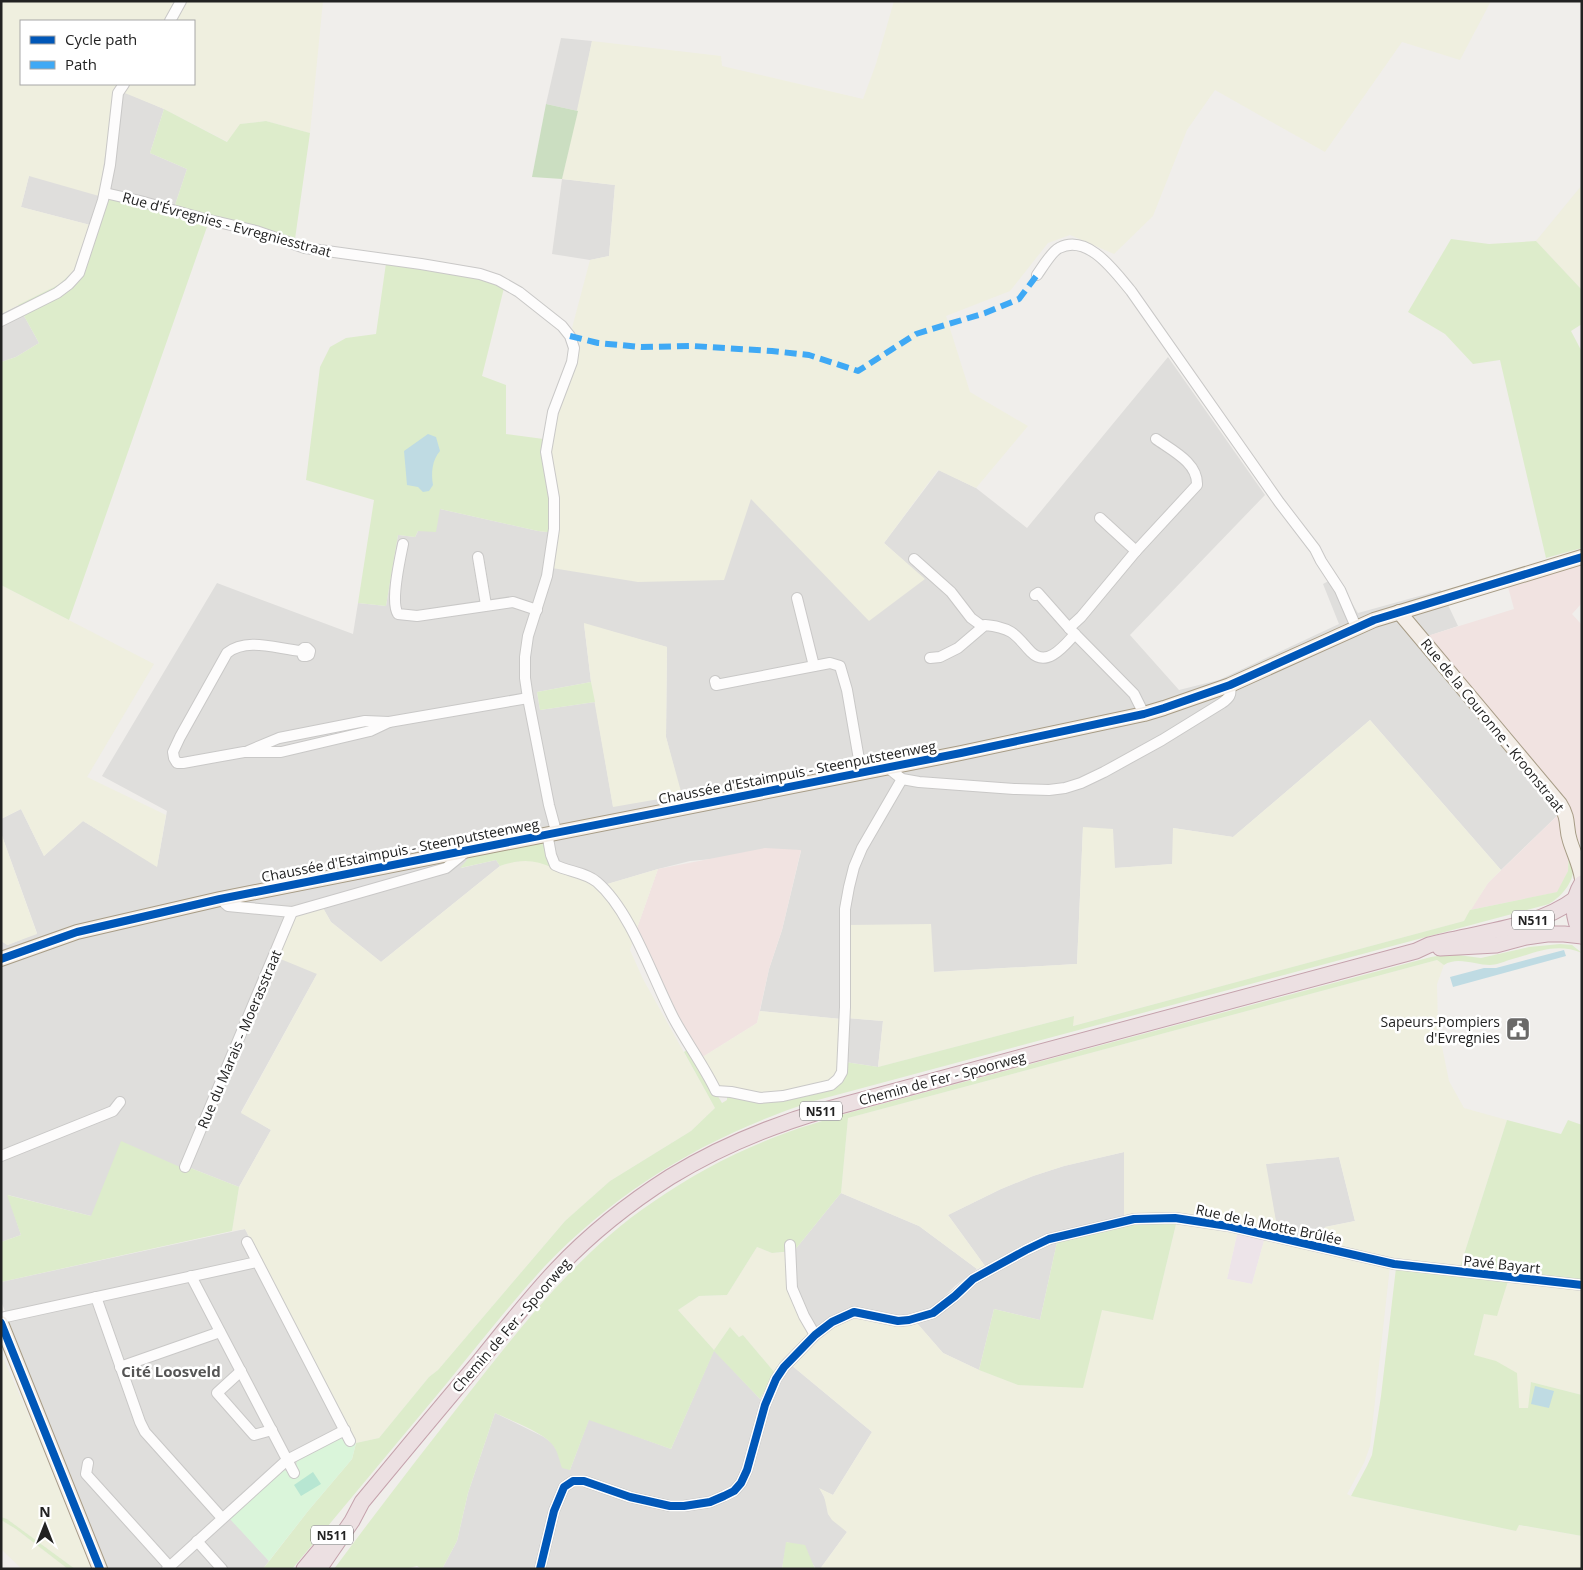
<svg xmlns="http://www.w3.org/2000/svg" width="1583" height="1570" font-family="'Open Sans',sans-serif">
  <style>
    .residential { fill: #dfdedc; fill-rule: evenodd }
    .commercial { fill: #f1e3e1 }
    .industrial { fill: #ede4e9 }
    .farmland { fill: #efefdf; fill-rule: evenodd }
    .grass { fill: #ddeccb }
    .forest { fill: #cbdec1 }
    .park { fill: #daf5da }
    .pitch { fill: #b7e6d2 }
    .parking { fill: #e0dfde }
    .water { fill: #bfdbe3 }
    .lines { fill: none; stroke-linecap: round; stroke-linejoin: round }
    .minor-casing { stroke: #c9c8c7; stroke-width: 12 }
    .major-casing { stroke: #a79c86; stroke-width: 16 }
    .highway-casing { stroke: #c5a2ac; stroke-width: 17 }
    .minor { stroke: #fdfcfc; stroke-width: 10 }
    .major { stroke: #f3ede7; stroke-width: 14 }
    .highway { stroke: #ece0e2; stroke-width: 15 }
    .quiet { stroke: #3fa9f5; stroke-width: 6; stroke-dasharray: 12 6; stroke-linecap: butt }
    .cycleway-casing { stroke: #fff; stroke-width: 11 }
    .cycleway { stroke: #0057b8; stroke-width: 8 }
    .labels { text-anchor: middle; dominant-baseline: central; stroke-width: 5; stroke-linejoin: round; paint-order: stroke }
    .shield { fill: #fff; stroke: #646464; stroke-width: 1 }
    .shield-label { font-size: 12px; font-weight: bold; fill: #222 }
    .street-label { font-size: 14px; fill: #222; stroke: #fff }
    .poi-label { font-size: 14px; fill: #222; stroke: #fff; text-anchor: end }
    .neighbourhood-label { font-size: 15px; font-weight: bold; fill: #555; stroke: #fff }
  </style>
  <rect width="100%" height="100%" fill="#f0eeeb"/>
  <g class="residential">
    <polygon points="561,38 592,41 578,111 546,104"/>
    <polygon points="115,88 164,109 150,153 187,169 172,214 98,227 21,207 29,176"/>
    <polygon points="562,179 615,185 609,256 590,260 552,254"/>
    <polygon points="18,305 39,343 16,357 1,362 1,314"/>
    <path d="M1168,357L1265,495L1130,635L1179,690L1219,680L1339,624L1323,584L1336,577L1358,613L1441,590L1458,626L1425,637L1570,806L1561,812L1501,870L1370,720L1233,837L1173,828V864L1115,868L1083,827L1077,964L933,972L841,1019L760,1011L769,969L782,930L801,851L690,861L658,869L604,885L583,877L472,854L461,868L496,860L500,866L381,962L331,922L323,908L317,974L241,1112L271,1130L239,1187L188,1167H180L91,1216L8,1195L21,1235L1,1242V941L8,945L37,933L1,833V819L21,809L44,856L83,821L157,866L167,811L102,776L217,583L353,634L358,603L386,606L398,535L415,537L418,531L440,509L538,531L556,533L552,568H557L750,498L924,579L884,543L939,470L976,488L1027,528ZM584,624L667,647L666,737L681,795L613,806L595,702L540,710L537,692L591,682Z"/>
    <polygon points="847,1018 883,1021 878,1067 845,1062"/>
    <polygon points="1124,1152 1124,1216 1059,1232 1032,1240 985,1266 948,1215 1001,1189 1033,1176 1064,1166"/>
    <polygon points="1339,1157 1355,1221 1325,1227 1320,1244 1278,1233 1265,1164"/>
    <polygon points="841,1193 919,1226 977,1269 955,1286 935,1306 920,1314 909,1317 868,1311 817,1327 811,1323 795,1283 794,1251"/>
    <polygon points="245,1229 356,1443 290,1478 230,1518 269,1561 263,1569 105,1569 1,1301 1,1282"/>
    <polygon points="1057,1242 1040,1320 994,1309 979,1370 943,1353 916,1322 964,1288 1032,1250"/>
    <polygon points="714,1350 760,1399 767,1404 775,1387 790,1364 872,1432 833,1495 820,1489 827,1503 828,1514 847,1532 820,1569 816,1569 802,1548 787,1542 782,1569 442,1569 457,1541 468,1493 495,1413 544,1437 552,1443 570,1470 589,1419 671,1449"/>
  </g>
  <g class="commercial">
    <polygon points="1582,563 1582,603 1572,614 1582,625 1582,845 1578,840 1570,806 1424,637 1514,609 1508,587"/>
    <polygon points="1561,812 1569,851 1568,871 1558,892 1470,910 1488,883"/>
    <polygon points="765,848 801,850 782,930 769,969 757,1023 701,1058 635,934 658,869"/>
  </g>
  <polygon class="industrial" points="1238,1230 1265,1237 1252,1284 1227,1279"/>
  <g class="farmland">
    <path d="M1,1H323L310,133L266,121L240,124L228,142L164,109L115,89L99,196L29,176L21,207L90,225L73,272L58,285L1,314ZM21,21H194V84H21Z"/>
    <polygon points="894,1 903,3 905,1 1491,1 1460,60 1402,42 1325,152 1215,90 1187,130 1153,216 1114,254 1070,235 1048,243 1010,291 946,316 970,392 1028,426 976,488 938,470 884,543 925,579 869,621 751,499 724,580 638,582 552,568 551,440 557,415 580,344 572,328 590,260 609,256 615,185 562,179 592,41 721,56 722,66 863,99 876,64"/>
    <polygon points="1582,185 1582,290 1536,241"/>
    <polygon points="1,585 154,664 87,777 166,815 157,867 83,821 44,856 21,809 1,819"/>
    <polygon points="584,623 667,647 666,737 682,795 613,807 591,682"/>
    <polygon points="1370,720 1501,870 1488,883 1464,921 1072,1026 1073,1016 878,1067 883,1021 847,1018 848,925 931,924 934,972 1077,964 1083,827 1113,829 1115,868 1172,864 1173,828 1233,837"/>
    <polygon points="1,833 37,934 7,945 1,941"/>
    <polygon points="529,860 541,862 553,868 583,877 607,897 633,941 630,950 643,979 715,1108 691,1131 610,1181 565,1221 438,1370 429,1377 379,1438 356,1443 245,1229 232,1231 239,1187 271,1130 241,1113 317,974 278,958 283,920 323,908 331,922 381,962 500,866 511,862"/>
    <polygon points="658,869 635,934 604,885"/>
    <polygon points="1437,960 1444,965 1437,984 1438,1027 1449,1081 1464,1108 1507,1120 1459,1270 1430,1266 1320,1244 1325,1227 1355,1221 1339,1157 1266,1164 1278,1233 1195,1215 1124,1216 1124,1152 1064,1166 1033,1176 1001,1189 948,1215 985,1266 977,1269 919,1226 841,1193 848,1118"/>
    <polygon points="760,1011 841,1019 839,1072 827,1084 777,1095 738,1091 718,1086 701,1058 757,1023"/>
    <polygon points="1177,1220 1238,1230 1227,1279 1252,1284 1265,1237 1390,1266 1370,1446 1364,1463 1347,1494 1351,1496 1516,1531 1518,1525 1582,1536 1582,1569 820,1569 847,1532 832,1520 828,1514 824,1496 819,1488 833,1495 872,1432 790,1364 833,1325 849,1317 916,1322 943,1353 979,1370 1018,1385 1102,1309 1153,1320"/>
    <polygon points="757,1247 772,1253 787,1252 786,1266 787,1280 809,1334 775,1373 743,1335 739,1337 730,1327 714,1350 678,1310 699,1296 727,1295"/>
    <polygon points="1508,1281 1582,1288 1582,1395 1531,1382 1528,1408 1519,1408 1474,1356 1484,1314"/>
    <polygon points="1,1353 36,1432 91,1569 75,1569 7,1519 1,1517"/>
    <polygon points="1,1520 16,1529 68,1569 22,1569 1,1549"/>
  </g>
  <g class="grass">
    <polygon points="164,109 227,142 240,124 266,121 310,133 295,239 292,249 253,234 208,224 69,620 1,585 1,362 16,357 39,343 18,305 58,285 73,272 90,225 105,207 108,200 117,200 172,214 187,169 150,153"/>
    <polygon points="1451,239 1489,244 1536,241 1582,290 1582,324 1571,331 1582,352 1582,548 1546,558 1500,360 1473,364 1445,334 1408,312"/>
    <polygon points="387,256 506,280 482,376 506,385 506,434 551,440 556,533 538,531 440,509 436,532 418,531 415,537 398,535 386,606 358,603 374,500 306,480 320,367 330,347 346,338 376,334"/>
    <polygon points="591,682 595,702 540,710 537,692"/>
    <path d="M542,842L553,868C535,859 519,859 500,866L496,860L460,868L472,854Z"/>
    <path d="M1569,851C1570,855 1573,861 1573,866C1575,882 1561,897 1549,904L814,1101C710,1135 620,1187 544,1267C510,1304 479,1344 447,1383C395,1445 344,1507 292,1569H263L308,1511L352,1459L356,1443L379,1438L429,1377L438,1370L565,1221L610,1181L691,1131L715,1108L684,1052L689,1048L722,1103L727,1100V1095L828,1089L845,1062L878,1067L1074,1016L1073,1026L1464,921L1470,910L1557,892L1568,871Z"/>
    <path d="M1560,944L1572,945L1582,953C1555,942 1536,953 1509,960C1503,962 1496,965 1490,965C1476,965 1457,956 1444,965L1437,960L848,1118L841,1193L794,1251L772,1253L757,1247L727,1295L699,1296L678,1310L714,1350L730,1327L739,1337L743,1335L775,1373L760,1399L714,1351L671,1449L589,1420L570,1470L562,1468C559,1460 558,1450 551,1443C541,1432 510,1420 495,1413L468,1493L457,1541L442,1569H422L417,1566L405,1569H334C377,1511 421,1454 465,1398C521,1327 577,1253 653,1202C693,1174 737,1151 783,1134C804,1126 826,1120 848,1113L1431,957L1450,954L1481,958L1529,947Z"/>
    <polygon points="1507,1120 1561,1134 1568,1120 1582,1125 1582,1282 1459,1270"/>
    <polygon points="121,1141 180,1167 188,1167 239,1187 232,1231 1,1282 1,1242 21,1235 7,1195 91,1216"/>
    <polygon points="1177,1220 1153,1320 1102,1310 1083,1388 1018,1385 979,1370 994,1309 1040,1320 1057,1242 1120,1224"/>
    <polygon points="1396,1268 1508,1281 1497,1316 1484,1314 1474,1355 1496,1361 1517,1373 1519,1408 1528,1408 1531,1382 1582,1395 1582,1536 1519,1525 1516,1531 1351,1496 1367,1466 1372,1455 1381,1396"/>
    <polygon points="1,1517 7,1519 75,1569 68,1569 16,1529 1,1520"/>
    <polygon points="786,1542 805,1545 815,1569 782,1569"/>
  </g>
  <polygon class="forest" points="546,104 578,111 562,179 532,177"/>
  <polygon class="park" points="341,1438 345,1440 348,1447 356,1443 352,1459 308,1511 269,1561 229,1518 283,1470 287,1471 290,1478 300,1474 296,1466 297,1460"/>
  <polygon class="pitch" points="313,1472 321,1484 301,1496 294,1485"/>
  <polygon class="parking" points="420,864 438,868 323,900 266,905 248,898"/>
  <g class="water">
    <path d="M428,434L436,437L440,451C432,460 431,473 433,485L429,491L423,492L418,487L407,485L404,451Z"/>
    <polygon points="1564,950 1566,956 1453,987 1450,977 1484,968 1496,968"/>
    <polygon points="1535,1386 1554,1391 1549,1408 1531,1404"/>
  </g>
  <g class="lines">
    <defs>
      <g id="minor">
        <polyline points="170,21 181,1"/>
        <polyline points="105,193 140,201 201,218 256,231 305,248 421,264 480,274 498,280 519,292 562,326 570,336 574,348 572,362 553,412 546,452 554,498 554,529 547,576 528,636 525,657 525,678 528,698 549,805 556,831"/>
        <path d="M1037,275C1042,268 1052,251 1059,248C1088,233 1115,272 1131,291L1279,502L1315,549L1321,561L1340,590L1356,627"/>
        <polyline points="1,321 57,293 69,284 79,273 103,200 110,165 118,93 124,84"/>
        <polyline points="1100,518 1136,551"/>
        <path d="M403,544C400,559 390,602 398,614L417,616L513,602L537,610"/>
        <polyline points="478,557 486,605"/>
        <polyline points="914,559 951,592 971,618 982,626"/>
        <polyline points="1035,595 1038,593 1069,628 1134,694 1144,714"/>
        <polyline points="797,598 814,666"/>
        <path d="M1069,628L1081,617L1136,551L1197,485C1198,463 1173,451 1156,439"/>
        <path d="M301,651L303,656H306L309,655L310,651L307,648H304L301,651C277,649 247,637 227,653L180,737L173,752L174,758L177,763H183L244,752H281L370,731L389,722"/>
        <path d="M930,658L940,657L958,648L985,625C994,626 1003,627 1011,632C1019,637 1024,645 1031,652C1047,668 1064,646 1075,634"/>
        <polyline points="715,681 716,685 830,663 840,666 847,690 861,771"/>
        <polyline points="248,751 279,738 365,721 389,722 528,698"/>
        <path d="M887,767L902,779L919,782L1014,789L1049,790L1065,788L1081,783L1104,772L1162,740L1222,703C1229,698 1232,695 1230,685"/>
        <path d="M547,833L551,855L555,865C569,872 585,872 597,882C631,911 653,979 674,1019C687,1043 704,1066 716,1091L731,1092L760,1098L783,1096L831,1085L838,1079L842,1072L845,1007V909L849,887L854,867L862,848L902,779"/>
        <polyline points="220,899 228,906 292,912 446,868 468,850"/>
        <polyline points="1,1156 113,1111 120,1102"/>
        <polyline points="185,1167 292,912"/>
        <polyline points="247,1242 350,1441"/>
        <polyline points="790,1245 792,1288 804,1316 815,1335"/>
        <polyline points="191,1276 294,1473"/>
        <polyline points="96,1297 140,1422 145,1432 222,1518"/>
        <polyline points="1,1318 257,1262"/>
        <polyline points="120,1367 220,1332"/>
        <polyline points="241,1371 217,1393 254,1435 272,1430"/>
        <polyline points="88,1463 86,1474 170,1567"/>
        <polyline points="197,1541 222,1569"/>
        <polyline points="167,1569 287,1460 345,1430"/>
        <polyline points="540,1569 554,1511 564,1487 573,1481 584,1481 630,1497 670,1506 684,1506 710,1502 724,1496 734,1491 741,1483 747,1470 765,1405 776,1379 784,1367 815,1335 832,1322 854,1312 898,1321 909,1320 933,1313 955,1296 973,1279 1026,1250 1049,1239 1134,1219 1175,1218 1228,1226 1394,1264 1582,1285"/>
      </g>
      <g id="major">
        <path d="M1399,612L1560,804C1570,820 1565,826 1570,841C1574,854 1580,865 1582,879"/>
        <polyline points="1,959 77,932 220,899 961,753 1144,714 1164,708 1230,685 1374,620 1582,557"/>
        <polyline points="1,1323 100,1569"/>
      </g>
      <g id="highway">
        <path d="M1582,883C1571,901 1572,917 1582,936"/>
        <polyline points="1440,948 1496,945 1526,937 1547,934 1564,934 1582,936"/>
        <polyline points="304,1569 329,1539"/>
        <path d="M319,1569L352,1521L362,1502C400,1456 439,1409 478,1363C503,1332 528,1300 556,1270C589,1235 629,1203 670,1177C719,1147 770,1126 825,1110L1416,951L1429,945C1474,933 1537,928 1575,899"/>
      </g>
    </defs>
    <use href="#minor" class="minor-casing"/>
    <use href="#major" class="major-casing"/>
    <use href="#highway" class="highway-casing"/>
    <use href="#minor" class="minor"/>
    <use href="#major" class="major"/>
    <use href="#highway" class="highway"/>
    <polyline class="quiet" points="570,336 598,343 641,347 693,346 772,351 809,355 858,371 916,334 985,313 1019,299 1037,275"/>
    <defs>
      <g id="cycleway">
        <polyline points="1,959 77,932 220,899 961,753 1144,714 1164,708 1230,685 1374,620 1582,557"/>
        <polyline points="1,1323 100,1569"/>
        <polyline points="540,1569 554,1511 564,1487 573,1481 584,1481 630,1497 670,1506 684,1506 710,1502 724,1496 734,1491 741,1483 747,1470 765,1405 776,1379 784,1367 815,1335 832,1322 854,1312 898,1321 909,1320 933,1313 955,1296 973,1279 1026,1250 1049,1239 1134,1219 1175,1218 1228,1226 1394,1264 1582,1285"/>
      </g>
    </defs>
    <use href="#cycleway" class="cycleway-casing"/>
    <use href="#cycleway" class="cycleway"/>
  </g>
  <defs>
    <symbol id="civic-square" viewBox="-11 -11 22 22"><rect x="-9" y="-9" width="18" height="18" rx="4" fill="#6a6968" stroke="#fff"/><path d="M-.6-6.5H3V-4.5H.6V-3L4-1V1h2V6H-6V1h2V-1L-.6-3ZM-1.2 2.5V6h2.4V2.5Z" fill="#fff"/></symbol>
  </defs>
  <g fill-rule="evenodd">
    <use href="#civic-square" x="1504" y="1015" width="28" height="28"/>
  </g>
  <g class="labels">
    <g class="shield">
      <rect x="1512" y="910.5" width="42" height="19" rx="4"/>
      <rect x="800" y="1101.5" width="42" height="19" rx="4"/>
      <rect x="311" y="1525.5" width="42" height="19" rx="4"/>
    </g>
    <g class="shield-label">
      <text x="1533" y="920">N511</text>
      <text x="821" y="1111">N511</text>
      <text x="332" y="1535">N511</text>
    </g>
    <g class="street-label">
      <text transform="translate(227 224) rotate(15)">Rue d'Évregnies - Evregniesstraat</text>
      <text transform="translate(1493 725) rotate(51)">Rue de la Couronne - Kroonstraat</text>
      <text transform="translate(797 772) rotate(-11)">Chaussée d'Estaimpuis - Steenputsteenweg</text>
      <text transform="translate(400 850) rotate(-11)">Chaussée d'Estaimpuis - Steenputsteenweg</text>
      <text transform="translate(239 1039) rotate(-67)">Rue du Marais - Moerasstraat</text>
      <text transform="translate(942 1078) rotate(-15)">Chemin de Fer - Spoorweg</text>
      <text transform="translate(1269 1224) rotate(12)">Rue de la Motte Brûlée</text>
      <text transform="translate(1502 1264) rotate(6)">Pavé Bayart</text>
      <text transform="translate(511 1325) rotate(-49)">Chemin de Fer - Spoorweg</text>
    </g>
    <g class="poi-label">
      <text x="1500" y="1021">Sapeurs-Pompiers<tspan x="1500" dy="16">d'Evregnies</tspan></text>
    </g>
    <g class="neighbourhood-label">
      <text x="171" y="1371">Cité Loosveld</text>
    </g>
  </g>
  <rect width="1583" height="1570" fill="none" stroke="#222222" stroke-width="5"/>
  <rect x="20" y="20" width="175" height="65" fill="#ffffff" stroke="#a7a7a7"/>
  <rect x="30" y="36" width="25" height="8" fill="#0057b8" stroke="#a7a7a7"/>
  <text x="65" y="45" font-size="15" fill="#222222">Cycle path</text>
  <rect x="30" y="61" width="25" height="8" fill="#3fa9f5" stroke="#a7a7a7"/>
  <text x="65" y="70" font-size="15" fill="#222222">Path</text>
  <g transform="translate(45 1525)" stroke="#ffffff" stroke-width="4" paint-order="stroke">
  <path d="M0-4L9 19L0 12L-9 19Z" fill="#222222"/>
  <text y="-8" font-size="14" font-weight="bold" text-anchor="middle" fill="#222222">N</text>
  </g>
</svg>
